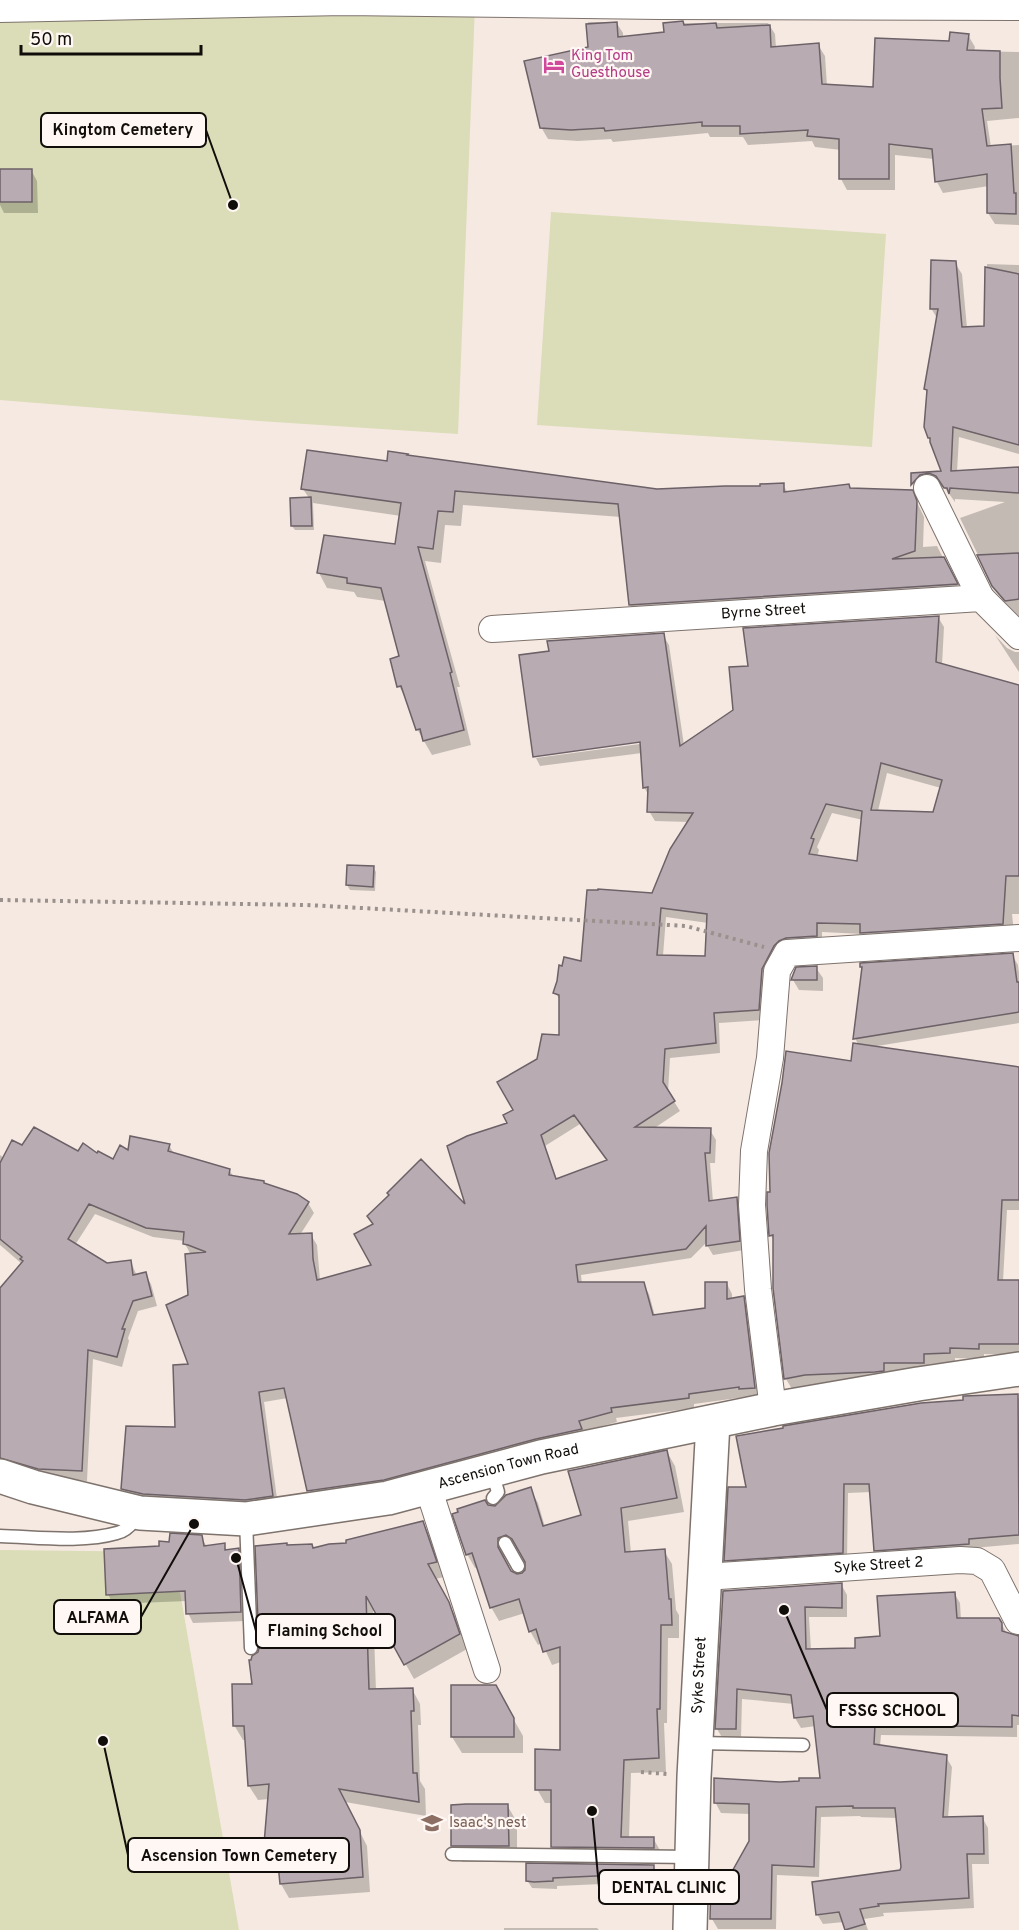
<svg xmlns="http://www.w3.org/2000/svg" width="1019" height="1930" font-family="Overpass,sans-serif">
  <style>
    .green { fill: #daddb7 }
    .shadow { fill: #0003; fill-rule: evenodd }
    .building { fill: #b8abb2; stroke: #6c6167; stroke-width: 1.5; fill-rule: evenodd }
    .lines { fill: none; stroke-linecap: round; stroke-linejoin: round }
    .service-casing { stroke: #7d726c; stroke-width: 15 }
    .minor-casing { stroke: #7d726c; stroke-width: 28 }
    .secondary-casing { stroke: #7d726c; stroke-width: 36 }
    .path { stroke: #9b918c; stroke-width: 4; stroke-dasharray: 3 4.5; stroke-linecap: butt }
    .service { stroke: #fff; stroke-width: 12 }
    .minor { stroke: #fff; stroke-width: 26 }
    .secondary { stroke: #fff; stroke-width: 33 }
    .labels { text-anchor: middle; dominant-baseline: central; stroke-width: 4.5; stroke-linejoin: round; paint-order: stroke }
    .hotel-label { font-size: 15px; fill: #b23c85; stroke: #fff7f3; text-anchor: start }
    .street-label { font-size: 15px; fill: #110d0a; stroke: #fff7f3 }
    .education-label { font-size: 15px; fill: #785e54; stroke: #fff7f3; text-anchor: start }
    .leader { fill: none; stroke: #110d0a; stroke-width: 2 }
    .callout-dot { fill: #110d0a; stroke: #fff7f3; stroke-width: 2 }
    .callout { fill: #fff7f3; stroke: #110d0a; stroke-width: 2 }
    .callout-label { font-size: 16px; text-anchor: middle; font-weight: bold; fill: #110d0a }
  </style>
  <rect width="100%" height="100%" fill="#f6e9e2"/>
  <g class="green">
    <polygon points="0,0 475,5 458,434 259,421 0,400"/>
    <polygon points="551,212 886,234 872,447 537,425"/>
    <polygon points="0,1550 173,1552 239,1930 0,1930"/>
  </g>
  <g class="shadow">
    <polygon points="588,22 616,22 623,33 623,38 665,33 665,24 688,23 768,23 775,34 776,48 818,45 825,56 827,86 874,89 951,43 968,35 975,47 974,51 1019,52 1019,118 987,121 991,147 1019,145 1019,225 995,224 988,213 989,186 943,193 937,182 934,159 895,155 895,190 847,190 841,179 841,150 815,147 812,141 748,145 743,137 710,137 708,133 613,142 611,139 578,141 548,139 541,127 590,48"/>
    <polygon points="31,170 37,181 38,213 4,213 0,205 0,171"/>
    <polygon points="955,263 962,274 967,328 986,327 987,264 1019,265 1019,454 959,437 957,472 1019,469 1019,566 979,557 960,518 1005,502 955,499 955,502 944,487 936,484 919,495 913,485 913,474 943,473 926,389 938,320 931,308"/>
    <polygon points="407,455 657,490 761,488 783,485 788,493 849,485 851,489 912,492 924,517 923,547 937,546 964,599 639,619 630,605 621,517 463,505 461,526 445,525 441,563 425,561 460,687 457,687 471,745 432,755 417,729 407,701 399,686 401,657 386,601 357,597 354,592 327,588 319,573 396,546 401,516 313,503 314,530 295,530 292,526 309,498 303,489 388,463"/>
    <polygon points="995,586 1019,586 1019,617 1004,603"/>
    <path d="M938,617L944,627L942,665L1019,686V914H1012L1014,933L867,943L862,934L822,932V946L792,948L764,1020L719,1023L720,1053L670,1058L668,1092L680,1111L653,1129L710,1130L716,1140L715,1163H710L713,1202L736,1198L742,1209L744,1250L713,1255L707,1245L708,1241L691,1258L581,1275L582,1284H643L649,1294L655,1316L706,1309L727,1284L732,1294V1300L743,1298L749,1308L760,1398L746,1399L745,1397L694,1404V1408L616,1418L617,1422L584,1431L586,1440L315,1501L309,1490L288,1398L264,1402L278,1506L128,1499L122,1489L177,1429L190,1365L191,1255L185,1244V1241L153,1237L95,1214L75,1245L107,1264L131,1262L137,1276L145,1274L151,1284L157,1306L138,1311L128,1338L129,1341L122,1367L93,1359L87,1481L45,1479L5,1467L0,1459V1291L22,1264L0,1245V1155L4,1158L23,1147L98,1155L113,1161L130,1152L169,1145L174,1154L229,1170L234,1177L265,1185L308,1203L314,1213L300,1235H311L317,1245L320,1280L373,1266L468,1210L538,1060L561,1036V1002L555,992L582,962L653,895L689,822L655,821L649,811V796L644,787L642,753L540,766L535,756L663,635L669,645L684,745L734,711L750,667ZM647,740V743L536,758V755ZM887,773L941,788L934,814L878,811ZM832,813L863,820L858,862L817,857L819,850L817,847ZM666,917L708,923L706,957L663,956ZM580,1124L608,1162L557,1180L545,1146Z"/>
    <polygon points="995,635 1007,648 1015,652 1019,652 1019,672"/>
    <polygon points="373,867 376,872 375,891 350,890 347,885"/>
    <polygon points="1012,955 1018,965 1019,973 1019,1023 871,1047 1019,1068 1019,1210 1007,1210 1003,1281 1019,1281 1019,1355 984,1354 984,1359 955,1358 955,1363 929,1364 929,1373 889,1381 812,1385 792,1389 786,1379 775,1242 771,1236 769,1205 852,1063 859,1046 855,1038 863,970 861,967"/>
    <polygon points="816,968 823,978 823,991 799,990 793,980"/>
    <polygon points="1017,1396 1019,1399 1019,1544 973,1548 974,1553 880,1559 875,1550 871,1492 848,1493 847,1561 731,1569 726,1560 747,1489"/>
    <path d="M667,1452L675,1466L684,1512L628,1521L631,1553L664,1551L672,1564L676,1610L679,1615V1638H668L667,1723H664L666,1772L631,1773L629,1838H653L661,1852L561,1860L552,1847V1803H545L537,1789L561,1752V1662L552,1665L542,1643L538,1645L530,1631L525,1613L499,1621L491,1607L478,1567L475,1568L467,1554L487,1506L496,1507L530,1489L538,1503L545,1527L582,1516ZM515,1548L522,1553L527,1562L526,1572L517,1576L510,1571L504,1557L508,1550Z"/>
    <polygon points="422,1522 431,1537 444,1577 435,1579 457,1619 467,1649 414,1679 373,1606 376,1691 412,1689 420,1704 421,1725 418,1725 420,1781 425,1789 426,1816 345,1802 367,1846 370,1892 289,1898 281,1884 279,1858 274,1858 266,1844 269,1799 258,1800 249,1786 246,1740 243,1740 234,1725 253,1686 259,1653 287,1547 313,1549 348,1545"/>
    <polygon points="201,1537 207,1547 224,1545 227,1551 238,1550 244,1560 246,1621 193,1623 188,1613 187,1601 113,1604 108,1594 160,1548 170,1543"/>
    <polygon points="841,1584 847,1595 847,1617 809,1617 811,1650 857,1650 881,1637 954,1593 960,1603 961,1620 999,1619 1007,1634 1019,1669 1019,1725 1017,1725 1017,1737 881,1735 880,1747 946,1757 952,1767 948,1818 982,1817 988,1828 989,1864 972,1864 974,1908 883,1913 884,1916 864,1919 868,1930 846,1930 844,1922 823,1924 817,1914 901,1872 902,1867 898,1818 861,1817 860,1816 821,1817 819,1877 777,1875 776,1929 718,1929 712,1919 723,1882 731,1876 750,1842 750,1814 721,1813 715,1802 780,1783 822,1779 816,1726 801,1728 795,1718 794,1704 742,1699 741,1738 723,1739 717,1729 724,1592"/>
    <polygon points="495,1686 523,1736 523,1753 462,1753 452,1737"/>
    <polygon points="507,1805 517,1822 517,1862 462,1862 452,1846"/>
    <polygon points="653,1866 658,1874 658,1883 624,1883 557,1886 557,1889 532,1888 527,1880"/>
    <polygon points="504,1928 597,1928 599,1930 504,1930"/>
  </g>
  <g class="building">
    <polygon points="683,21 684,25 716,23 717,28 770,25 771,47 819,43 822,84 873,87 875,38 949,41 950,32 969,34 967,50 1000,51 1000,78 1002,108 982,109 987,146 1011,144 1014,193 1016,193 1016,214 987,213 987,174 935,182 932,149 889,144 889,179 839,179 839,139 807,136 808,130 740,134 740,126 702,126 702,122 605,131 604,128 571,130 540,128 524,61 588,47 586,24 617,22 618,37 664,32 663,23"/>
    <rect x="0" y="169" width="32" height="33"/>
    <polygon points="931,260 956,261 962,327 984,326 985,267 1019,274 1019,445 953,427 951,471 1019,467 1019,493 950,488 949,494 947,488 944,488 936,476 929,473 920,475 911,485 911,473 941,471 930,442 930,438 928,438 924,427 927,390 924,389 938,309 930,309"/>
    <polygon points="307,450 387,461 388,451 408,454 407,455 657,489 725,486 760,486 760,484 784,483 784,492 849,484 850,488 913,490 917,501 915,551 892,559 944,557 958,584 629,605 618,504 455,491 453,512 438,511 433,549 418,547 452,672 450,673 464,730 423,741 420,729 416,730 401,686 397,687 390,659 399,656 381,588 347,583 347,578 317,573 324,535 395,544 401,503 301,489"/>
    <polygon points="311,497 312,526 291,526 290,498"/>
    <polygon points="1019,553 1019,599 1005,601 992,586 977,555"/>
    <path d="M939,616L936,662L1019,685V876H1006L1003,924L860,933V924L817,923V936L786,938L779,941L774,946L762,969L759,1010L714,1013L716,1043L665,1049L663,1082L675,1101L635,1127L711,1128L710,1153H705L709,1201L737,1197L740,1241L706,1246V1226L686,1249L576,1265L578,1282H644L653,1315L705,1308V1282H727V1299L744,1296L755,1388L739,1389V1387L689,1394V1398L611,1408L612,1412L579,1421L582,1429L536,1439L384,1480L307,1491L284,1388L259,1392L273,1496L245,1500L143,1494L121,1489L126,1426L175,1427L173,1365L188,1364L166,1305L188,1295L185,1254L206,1252L188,1245L183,1244L184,1232L146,1228L89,1204L68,1239L107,1263L131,1260L133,1275L146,1272L152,1296L133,1301L122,1329H125L117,1357L88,1350L82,1471L38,1469L0,1458V1288L23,1261L20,1259L22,1257L0,1239V1163L12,1140L22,1145L34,1127L78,1151L83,1143L97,1153L98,1151L113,1159L120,1145L128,1150L130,1136L170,1144L168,1151L230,1169L229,1175L264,1181V1183L297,1194L309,1202L289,1234L312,1233L313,1259L317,1280L371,1265L354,1234L373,1224L367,1216L389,1195L387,1193L421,1159L465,1204L447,1146L467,1136L507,1123L503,1115L513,1110L497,1082L537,1059L542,1034L559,1035V995L553,993L557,981L559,965L562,966L564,957L581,961L587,890H598V889L652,893L670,849L693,813L647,812L648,787L643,788L640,742L533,757L519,655L549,651L547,641L664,633L680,746L733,710L729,667L748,666L743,628ZM881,763L942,780L933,812L871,810ZM826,804L862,811L857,861L809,854L814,839L811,838ZM661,908L707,914L705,956L657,955ZM574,1115L607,1160L556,1179L541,1135Z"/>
    <polygon points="347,865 374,866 373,887 346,885"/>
    <polygon points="1013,953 1017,982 1019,982 1019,1012 853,1039 862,967 860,967 860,963"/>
    <polygon points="817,966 817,980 791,980 796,967"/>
    <polygon points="853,1043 1019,1067 1019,1200 1002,1200 998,1280 1019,1280 1019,1344 979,1344 979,1349 950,1348 950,1353 924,1354 924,1363 884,1363 884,1371 875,1372 805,1375 784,1379 773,1288 773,1235 769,1236 767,1205 767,1192 770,1192 769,1153 782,1083 786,1051 851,1061"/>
    <polygon points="1018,1394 1019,1535 969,1539 969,1544 874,1551 869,1484 844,1484 843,1553 724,1561 728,1487 746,1487 736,1436 783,1428 783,1426 921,1403 963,1400 963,1396 964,1396"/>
    <path d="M667,1450L677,1498L621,1508L625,1552L665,1549L669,1599H671L672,1625H661L660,1709H657L659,1758L624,1760L621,1837H654V1848L551,1847V1790H535V1749L560,1750V1647L543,1652L536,1629L529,1632L519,1599L490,1608L472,1553L466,1555L452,1514L458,1512L457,1509L485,1500L488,1505L495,1506L506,1495L531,1487L543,1526L581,1515L568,1471ZM506,1535L512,1539L525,1562V1570L522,1573L517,1574L511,1571L498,1547V1538Z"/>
    <polygon points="423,1521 437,1562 428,1564 449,1602 460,1634 404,1665 366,1596 369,1689 413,1688 414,1711 411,1711 413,1773 417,1773 419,1802 339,1789 360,1830 363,1877 280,1884 276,1843 264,1844 269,1784 248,1786 244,1726 233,1726 232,1684 252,1684 249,1660 251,1660 252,1656 258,1652 259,1648 255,1546 287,1543 287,1545 312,1544 313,1548 329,1544 346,1543 346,1540"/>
    <polygon points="170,1533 202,1535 204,1546 225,1543 225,1550 239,1548 241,1612 186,1614 185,1591 106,1595 104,1549 159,1546 159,1541 169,1542"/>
    <polygon points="842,1583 842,1608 805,1607 806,1649 855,1648 855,1638 880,1636 877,1596 955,1592 957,1618 999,1618 1002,1623 1002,1631 1019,1636 1019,1716 1012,1715 1012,1727 875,1725 874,1744 947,1755 943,1817 983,1816 984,1854 967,1854 969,1898 878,1904 879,1906 860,1909 865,1924 845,1930 839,1912 816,1915 812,1882 900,1870 901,1867 895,1808 853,1808 853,1806 816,1807 814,1867 772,1865 771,1919 710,1919 711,1880 721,1880 721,1875 730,1875 749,1841 749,1804 714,1803 714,1778 780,1782 799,1781 799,1778 820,1778 813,1716 794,1718 791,1695 737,1689 736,1729 715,1729 723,1591"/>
    <polygon points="451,1685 496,1685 514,1718 514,1737 451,1737"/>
    <polygon points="466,1804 508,1804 509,1846 451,1846 451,1805"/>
    <polygon points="526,1863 654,1865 654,1875 618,1875 553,1878 553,1881 534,1882 526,1881"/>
  </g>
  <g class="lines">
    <defs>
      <g id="service">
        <polyline points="492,1472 498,1492 493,1498"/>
        <polyline points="246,1520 251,1648"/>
        <path d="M0,1536C37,1537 82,1543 117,1533C126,1531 133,1523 138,1515"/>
        <polyline points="505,1543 518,1566"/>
        <polyline points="697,1743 803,1745"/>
        <polyline points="452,1854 691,1857"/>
      </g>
      <g id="minor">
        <polyline points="0,9 344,2 659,6 1019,7"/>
        <polyline points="927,488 981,598"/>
        <path id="s1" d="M492,629L981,598L1019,636"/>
        <polyline points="773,1409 758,1289 752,1205 754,1151 770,1058 777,971 787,953 1019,938"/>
        <polyline points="428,1487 487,1670"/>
        <path id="s2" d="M705,1577L960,1560L977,1561L992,1570L1018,1621"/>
      </g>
      <g id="secondary">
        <path id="s3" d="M0,1476L33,1487L140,1513L246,1519L388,1498L541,1457L773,1409L918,1384L1019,1369"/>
        <path id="s4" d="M690,1930L694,1777L713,1422"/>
      </g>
    </defs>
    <use href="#service" class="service-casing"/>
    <use href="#minor" class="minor-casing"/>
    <use href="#secondary" class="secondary-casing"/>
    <g class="path">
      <polyline points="0,900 307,905 686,926 764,947"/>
      <polyline points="641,1772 667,1774"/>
    </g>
    <use href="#service" class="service"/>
    <use href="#minor" class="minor"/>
    <use href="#secondary" class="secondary"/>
  </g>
  <defs>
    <symbol id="hotel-bare" viewBox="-9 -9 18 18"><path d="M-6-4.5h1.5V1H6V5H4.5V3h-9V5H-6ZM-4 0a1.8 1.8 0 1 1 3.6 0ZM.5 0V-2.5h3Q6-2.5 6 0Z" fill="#d1479c" stroke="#fff7f3" stroke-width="2.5" paint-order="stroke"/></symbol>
    <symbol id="school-bare" viewBox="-9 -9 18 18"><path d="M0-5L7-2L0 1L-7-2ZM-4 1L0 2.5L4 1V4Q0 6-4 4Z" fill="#8d6e63" stroke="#fff7f3" stroke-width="2.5" paint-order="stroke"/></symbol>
  </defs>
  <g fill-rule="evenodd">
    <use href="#hotel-bare" x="539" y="50" width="30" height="30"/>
    <use href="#school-bare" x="417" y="1808" width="30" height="30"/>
  </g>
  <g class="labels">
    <g class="hotel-label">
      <text x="571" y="56">King Tom<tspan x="571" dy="17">Guesthouse</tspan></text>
    </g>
    <g class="street-label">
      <text stroke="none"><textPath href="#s1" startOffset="272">Byrne Street</textPath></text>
      <text stroke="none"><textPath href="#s3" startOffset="519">Ascension Town Road</textPath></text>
      <text stroke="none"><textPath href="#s2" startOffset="174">Syke Street 2</textPath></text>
      <text stroke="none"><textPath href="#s4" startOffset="255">Syke Street</textPath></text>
    </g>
    <g class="education-label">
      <text x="449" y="1823">Isaac's nest</text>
    </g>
  </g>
  <path class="leader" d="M233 205L206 130M194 1524L141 1617M236 1558L256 1631M784 1610L827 1710M103 1741L128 1855M592 1811L599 1887"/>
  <g class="callout-dot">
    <circle cx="233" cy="205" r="6"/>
    <circle cx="194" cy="1524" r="6"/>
    <circle cx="236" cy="1558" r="6"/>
    <circle cx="784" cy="1610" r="6"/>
    <circle cx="103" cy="1741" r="6"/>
    <circle cx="592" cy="1811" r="6"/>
  </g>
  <g class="callout">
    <rect x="41" y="113" width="165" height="34" rx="6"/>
    <rect x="54" y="1600" width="87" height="34" rx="6"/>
    <rect x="256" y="1614" width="139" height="34" rx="6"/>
    <rect x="827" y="1693" width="131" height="34" rx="6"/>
    <rect x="128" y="1838" width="221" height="34" rx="6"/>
    <rect x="599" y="1870" width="140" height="34" rx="6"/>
  </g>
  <g class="callout-label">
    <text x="123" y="135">Kingtom Cemetery</text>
    <text x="98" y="1623">ALFAMA</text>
    <text x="325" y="1636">Flaming School</text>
    <text x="892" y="1716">FSSG SCHOOL</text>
    <text x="239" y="1861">Ascension Town Cemetery</text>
    <text x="669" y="1893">DENTAL CLINIC</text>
  </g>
  <path d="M21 45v9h180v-9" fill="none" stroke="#110d0a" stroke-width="3"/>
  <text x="30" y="45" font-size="18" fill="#110d0a" stroke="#fff7f3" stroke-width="4.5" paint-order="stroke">50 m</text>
</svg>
